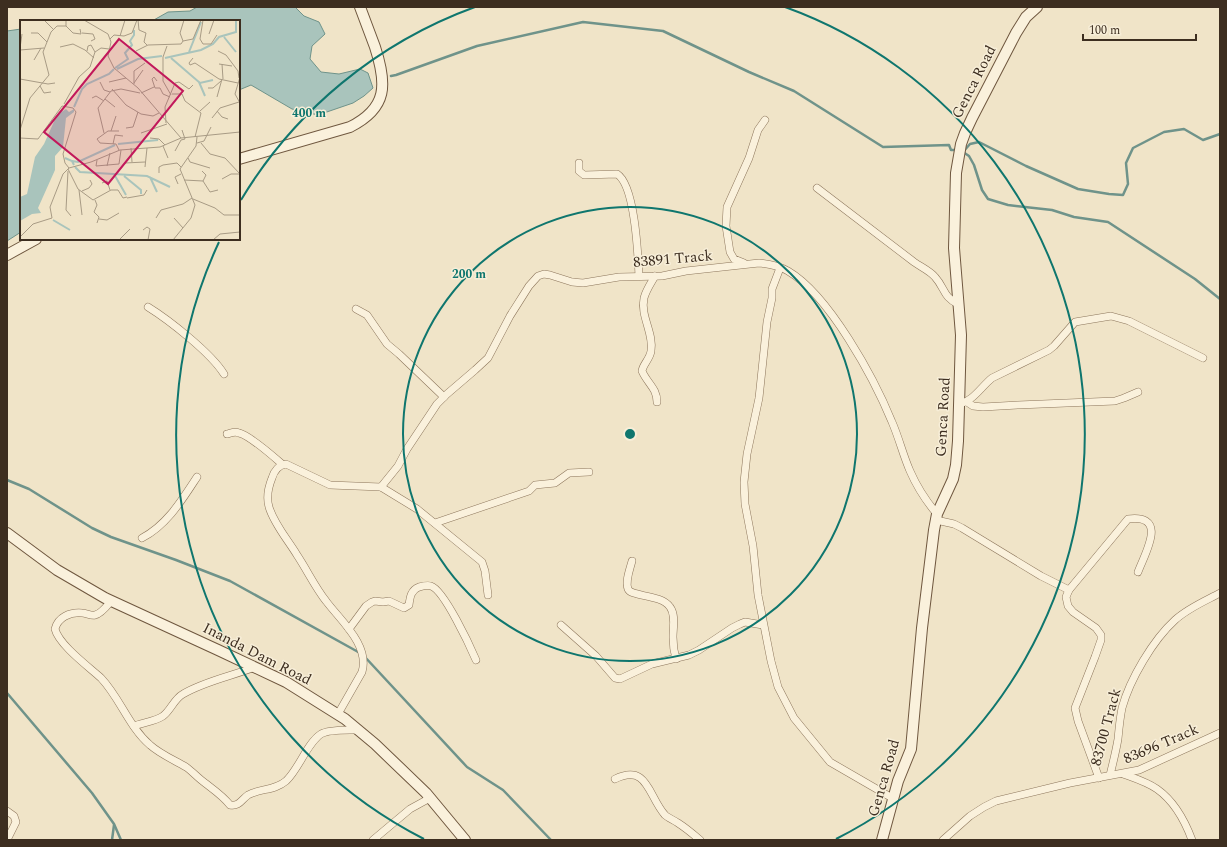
<svg xmlns="http://www.w3.org/2000/svg" width="1227" height="847" font-family="Spectral,serif">
  <style>
    .water { fill: #a9c4bc; stroke: #6f938a }
    .lines { fill: none; stroke-linecap: round; stroke-linejoin: round }
    .stream { stroke: #6f938a; stroke-width: 2.5 }
    .street-casing { stroke: #8d765c; stroke-width: 8 }
    .secondary-casing { stroke: #6f573f; stroke-width: 12 }
    .street { stroke: #faf1dc; stroke-width: 7 }
    .secondary { stroke: #faf1dc; stroke-width: 10 }
    .ring { fill: none; stroke: #0f766e; stroke-width: 2 }
    .labels { text-anchor: middle; dominant-baseline: central; stroke-width: 3; stroke-linejoin: round; paint-order: stroke }
    .street-label { font-size: 15px; fill: #3d2e20; stroke: #f7eed8 }
    .inset-river { fill: none; stroke: #a9c4bc; stroke-width: 2 }
    .inset-road { fill: none; stroke: #a89b85; stroke-width: 1 }
    .view { fill: #c2185b; fill-opacity: 0.15; stroke: #c2185b; stroke-width: 2 }
    .inset-edge { fill: none; stroke: #3d2e20; stroke-width: 2 }
    .centre { fill: #0f766e; stroke: #f7eed8; stroke-width: 2 }
    .ring-label { font-size: 12px; text-anchor: middle; font-weight: bold; fill: #0f766e; stroke: #f7eed8; stroke-width: 3; stroke-linejoin: round; paint-order: stroke }
  </style>
  <rect width="100%" height="100%" fill="#f0e4c8"/>
  <g class="water">
    <polygon points="197,7 295,7 304,16 319,22 325,34 312,46 310,59 321,72 339,74 360,69 368,73 373,88 364,96 353,103 318,115 292,109 251,85 239,90 239,21 152,21 168,12 190,11"/>
    <polygon points="21,29 21,232 7,241 7,31"/>
  </g>
  <g class="lines">
    <g class="stream">
      <polyline points="391,76 396,75 477,46 583,22 663,31 749,72 794,91 883,147 949,145 951,150 956,150"/>
      <polyline points="1220,134 1203,140 1184,129 1164,132 1133,148 1126,163 1128,184 1123,195 1109,194 1078,189 1026,166 979,142 970,144 963,152 969,156 974,165 982,190 988,199 1008,205 1052,210 1074,217 1108,222 1195,279 1220,299"/>
      <polyline points="7,480 29,489 92,528 111,537 176,560 230,581 360,653"/>
      <polyline points="364,656 467,767 503,790 551,840"/>
      <polyline points="7,693 92,793 114,824 121,840"/>
      <polyline points="112,840 114,825"/>
    </g>
    <defs>
      <g id="street">
        <path d="M579,163V171L584,175L617,174C635,185 638,255 639,276"/>
        <path d="M817,188L914,262C921,267 930,271 935,277C945,288 943,297 958,304"/>
        <polyline points="744,263 734,259 730,252 726,226 727,207 749,158 758,130 765,120"/>
        <polyline points="780,268 772,289 772,298 767,322 759,398 747,454 744,482 745,504 753,546 758,595 771,661 778,687 794,718 830,762 894,799"/>
        <path d="M655,276C651,283 646,290 644,298C640,316 654,333 651,351C650,359 643,364 642,371C647,383 657,388 657,402"/>
        <path d="M148,307C169,320 211,353 224,374"/>
        <polyline points="356,309 367,315 387,344 399,354 444,397"/>
        <polyline points="967,402 973,406 983,407 1018,405 1115,401 1124,398 1138,392"/>
        <path d="M960,404C974,400 981,387 992,378L1049,350L1054,346L1075,322L1111,316L1129,321L1203,358"/>
        <path d="M227,434C231,433 235,431 239,433C249,435 274,457 282,464"/>
        <path d="M381,487L398,466L407,449L437,404L447,394L475,370L488,358L510,316L529,286L538,276L544,274L550,275L572,282L583,283L619,277L662,276L686,271L759,263C769,264 779,266 788,271C829,295 874,378 892,422C899,438 903,455 910,471C917,487 926,501 937,514"/>
        <polyline points="936,520 954,524 962,528 1041,576 1069,590"/>
        <polyline points="435,523 529,491 535,485 555,483 569,473 589,472"/>
        <path d="M142,538C167,525 182,500 197,477"/>
        <path d="M632,561C630,569 625,581 628,589C631,597 661,594 670,607C676,615 673,628 673,637C673,645 674,652 676,659"/>
        <path d="M111,601C107,606 101,614 95,615C91,616 86,613 82,613C70,612 58,617 55,629C59,645 89,667 101,678C120,698 129,727 150,745C160,754 174,760 186,767C193,772 198,778 205,783C214,790 223,796 230,805C239,807 242,799 248,795C261,788 274,791 286,781C299,769 307,743 321,734C329,729 348,730 358,730"/>
        <polyline points="561,625 596,656 615,678 620,679 652,664 689,655 699,650 732,628 740,624 745,622 763,625"/>
        <path d="M349,629L366,606L372,602L375,601L383,602L389,601L404,608L409,605C410,597 411,590 419,587C423,586 428,585 431,586C444,590 470,646 476,660"/>
        <path d="M338,714L362,672C370,645 340,620 326,601C315,587 307,570 297,555C288,540 274,524 269,507C266,497 268,488 272,478C274,471 279,465 286,464L330,485L381,487L417,509L482,562L485,571L488,595"/>
        <path d="M134,726C141,723 157,721 163,716C171,710 174,699 183,694C205,681 232,676 255,667"/>
        <path d="M1123,774C1134,778 1147,782 1157,789C1174,801 1185,821 1192,840"/>
        <path d="M1110,775C1113,763 1116,751 1118,739C1119,728 1120,718 1122,708C1130,679 1153,640 1175,620C1188,608 1205,601 1220,593"/>
        <path d="M1099,778L1078,721L1075,708L1095,657L1101,640V635L1096,628L1073,612L1068,606L1066,597L1069,590L1128,519C1169,514 1145,553 1138,572"/>
        <path d="M615,779C648,763 648,796 665,815C668,818 674,820 678,823C686,828 693,834 700,840"/>
        <polyline points="7,811 14,816 16,822 7,840"/>
        <polyline points="373,840 410,809 430,798"/>
        <polyline points="943,840 970,816 984,807 996,801 1070,783 1139,770 1220,733"/>
      </g>
      <g id="secondary">
        <path d="M239,159L350,127C388,108 387,84 375,47C370,34 365,20 360,7"/>
        <polyline points="7,255 36,239"/>
        <polyline points="7,533 57,570 105,598 218,650 286,682 345,719 375,744 426,793 465,840"/>
        <polyline points="882,840 898,781 911,749 922,628 934,530 937,514 953,479 956,465 958,441 961,335 954,248 956,173 961,144 965,133 972,118 1016,33 1026,17 1037,7"/>
      </g>
    </defs>
    <use href="#street" class="street-casing"/>
    <use href="#secondary" class="secondary-casing"/>
    <use href="#street" class="street"/>
    <use href="#secondary" class="secondary"/>
  </g>
  <g class="ring">
    <circle cx="630" cy="434" r="227"/>
    <path d="M424 839A454 454 0 0 1 219 242M241 200A454 454 0 0 1 475 7M785 7A454 454 0 0 1 836 839"/>
  </g>
  <g class="labels">
    <g class="street-label">
      <text transform="translate(974 82) rotate(-63)">Genca Road</text>
      <text transform="translate(673 259) rotate(-5)">83891 Track</text>
      <text transform="translate(943 417) rotate(-87)">Genca Road</text>
      <text transform="translate(257 654) rotate(27)">Inanda Dam Road</text>
      <text transform="translate(1106 727) rotate(-75)">83700 Track</text>
      <text transform="translate(1161 744) rotate(-23)">83696 Track</text>
      <text transform="translate(884 778) rotate(-74)">Genca Road</text>
    </g>
  </g>
  <g transform="translate(20 20)">
    <rect width="220" height="220" fill="#f0e4c8"/>
    <path d="M46,89L49,92L54,89V92L46,98L43,127L35,136V150L18,188L21,193L12,194L0,201V177L7,174L15,137L24,124L37,95Z" fill="#a9c4bc"/>
    <path class="inset-river" d="M204,17L216,32M169,32L181,2M145,38L181,30L193,24L199,17L216,12V0M151,38L180,63L193,60M95,48L108,39L105,33L112,25L110,21L114,15V10M97,49L118,39L142,36M179,62L185,76M54,87L62,69L67,64L89,54L94,49M98,124L138,120M45,138L52,141L54,145M52,141L58,142L95,125M55,147L60,152L127,156L150,167M94,154L106,175M104,156L121,170V174M130,157L137,172M33,200L50,210"/>
    <path class="inset-road" d="M24,0L33,9M64,0L88,14L91,22L88,36L94,48L118,68L161,118M118,0L119,10L126,13L124,22L127,25M183,0L180,19L183,24H191L197,15M46,6L53,13L61,14L60,9M11,13H18L27,22M62,13L73,14L75,19L71,21M189,14L194,0M100,16L105,0M90,19L94,15L104,16L112,13L117,0M163,21L173,19L181,0M163,21L160,13L164,0M147,26L143,37V61L151,75M40,27L53,24L65,30L74,38M0,28L2,14M0,30L24,28M67,31L68,26L71,25L75,32M116,31L128,25L161,24L163,21M198,31L206,35L218,51L219,58M173,38L169,43L170,45L175,43L199,59L218,63M14,40L21,28M199,44L212,46M202,44L203,59M220,57L215,74L220,83M0,59L28,64L35,63M137,61L134,57L132,59L135,68H140L143,74L150,77M80,62L84,70L90,72M89,62L106,58M114,63L123,50M114,64V51L125,43M20,66L24,73L31,72M188,68H193L201,61M92,69L106,85L121,94L133,96L139,93M121,73L134,67M152,74H162L165,81L181,93L175,117M197,77L202,59M72,78L76,76L84,81M85,79L95,87M44,84L59,57L70,47L75,32L81,28L89,29M180,91L190,82M197,91L202,97L208,99M192,98L200,88L219,82M146,103L145,87L155,63L159,62L169,69L173,65M106,108L113,107L118,92M0,110L10,78L29,55L23,32L31,12L37,6H46V0M91,111L96,96M84,113L78,88L91,71L101,69L120,73M121,113L147,104M0,118L18,119L42,86L53,88L56,92L43,134L45,143L49,148M130,118L139,119L145,125M177,123L184,121L191,107M181,123L190,134L205,138L220,154M93,124L95,115L103,116M143,126L148,138M111,128L112,142M99,130L96,124L80,123L77,119L88,111H99M155,131L161,120L165,119L162,110M168,138L170,142L190,148M77,140L76,146L99,144L101,130M105,143L125,142M87,146L90,133M125,147L127,128M48,149L58,169L73,180L91,170H98L103,178L107,177M48,151L46,190L51,196M182,151L186,155L183,161M139,153V147L143,145L157,143L161,147M202,159L211,154H220M164,160L183,161M183,161L190,172L198,170M82,163L87,161L90,170M158,164L155,157L161,154M59,170L62,195M62,171L69,168L72,164L70,160M107,178L124,175L127,170M173,179L195,188L204,195H220M75,180L77,185L74,192L79,197L77,203M136,198L141,190L163,184L172,178M154,198L163,208M79,199L87,200L99,193M123,210L127,207L130,209L128,220M0,217L13,204L32,198L30,187L43,154L49,148L71,142L100,130L140,127L161,118L220,112M99,220L110,209M153,220L171,198L175,185L160,149L176,126L177,117M193,220L200,214L220,212"/>
    <path class="view" d="M99,19L163,71L88,164L24,112Z"/>
    <rect width="220" height="220" class="inset-edge"/>
  </g>
  <circle cx="630" cy="434" r="6" class="centre"/>
  <g class="ring-label">
    <text x="309" y="117">400 m</text>
    <text x="469" y="278">200 m</text>
  </g>
  <rect width="1227" height="847" fill="none" stroke="#3d2e20" stroke-width="16"/>
  <path d="M1083 34v6h113v-6" fill="none" stroke="#3d2e20" stroke-width="2"/>
  <text x="1089" y="34" font-size="12" fill="#3d2e20" stroke="#f7eed8" stroke-width="3" paint-order="stroke">100 m</text>
</svg>
